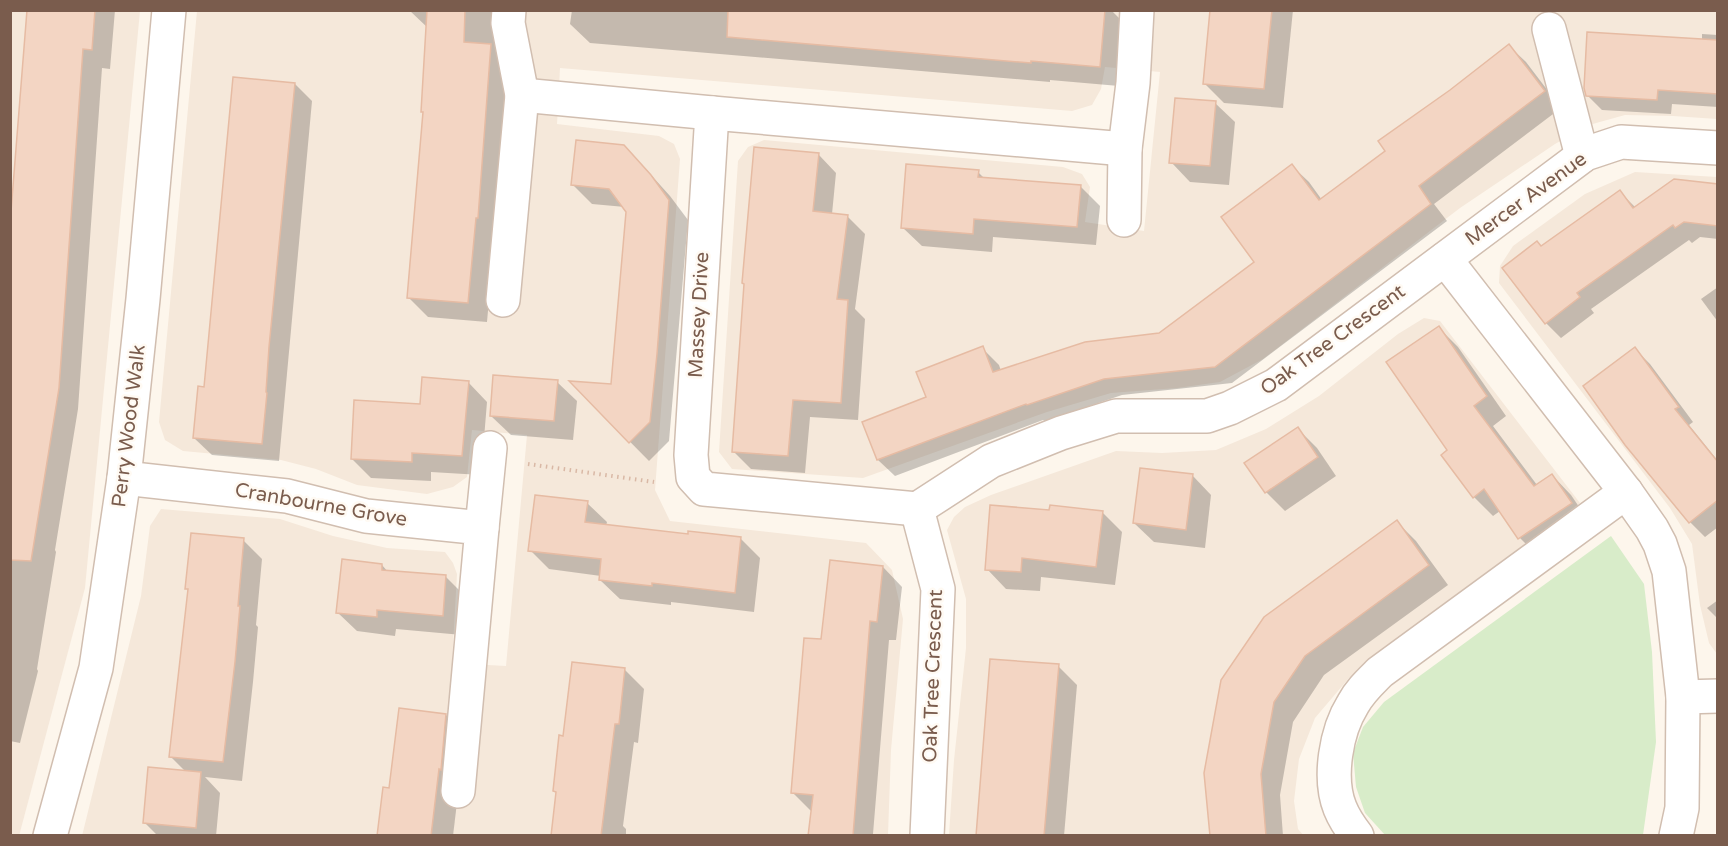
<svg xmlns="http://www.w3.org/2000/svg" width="1728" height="846" font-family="'Varela Round',sans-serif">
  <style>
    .residential { fill: #f5e8da }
    .green { fill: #d8ecc9 }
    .shadow { fill: #0003 }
    .building { fill: #f3d5c3; stroke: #e6bba3; stroke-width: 1.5 }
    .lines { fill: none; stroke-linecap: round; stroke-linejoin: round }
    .minor-casing { stroke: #d1beb0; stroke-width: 36 }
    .path { stroke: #d9b8a5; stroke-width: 4; stroke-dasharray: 1.5 4.5; stroke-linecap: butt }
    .minor { stroke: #fff; stroke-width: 33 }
    .labels { text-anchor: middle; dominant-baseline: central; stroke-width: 5; stroke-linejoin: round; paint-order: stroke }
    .street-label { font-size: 20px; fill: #7a5c4d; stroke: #fffaf3 }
  </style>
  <rect width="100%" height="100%" fill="#fdf6ec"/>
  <g class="residential">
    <polygon points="10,11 140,11 85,588 19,836 10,835"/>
    <polygon points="197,11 1717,11 1717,119 1673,116 1625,115 1589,125 1555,144 1460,208 1263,359 1220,382 1177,388 1111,393 1047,412 863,478 732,469 719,452 738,161 748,147 764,140 1063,167 1082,174 1090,187 1085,222 1144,231 1160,72 1105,67 1101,89 1092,105 1072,111 560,68 557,124 659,136 674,144 680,159 655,490 670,521 866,543 892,570 903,619 891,750 888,835 82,836 141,596 150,526 161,509 280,519 333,536 387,548 445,552 453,563 457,574 452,663 506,666 527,435 472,430 467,477 453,487 427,494 357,485 316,469 281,460 183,451 165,440 159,422"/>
    <polygon points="1635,172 1717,177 1717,654 1709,643 1700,605 1692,544 1670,508 1499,283 1500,266 1513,246 1585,194"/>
    <polygon points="1424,318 1440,321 1580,503 1402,635 1349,678 1315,718 1299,759 1294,801 1298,829 1304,836 949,835 954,760 966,648 966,599 947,530 954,517 965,507 991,495 1116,451 1162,453 1216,450 1266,429 1319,396 1398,334"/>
  </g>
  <polygon class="green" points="1611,536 1644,584 1652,652 1656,742 1643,835 1385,835 1365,813 1356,787 1353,753 1363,727 1384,702"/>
  <g class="shadow">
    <polygon points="36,10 115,10 110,69 102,68 78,409 55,550 56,552 37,669 38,671 20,743 10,741 10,274"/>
    <polygon points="409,10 506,10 510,65 487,322 428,317 408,297 420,174 428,28"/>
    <polygon points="572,10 1111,10 1124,23 1119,86 1050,80 1050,82 590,43 570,24"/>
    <polygon points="1211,10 1293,10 1283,108 1224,103 1204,83"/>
    <polygon points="1702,34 1718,35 1718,107 1672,104 1671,114 1602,110 1587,95 1702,41"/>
    <polygon points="1509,46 1526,62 1561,108 1434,204 1447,221 1232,383 1122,395 1045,421 1043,420 895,476 878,460 864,423 928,397 982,348 999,365 1001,371 1160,334 1256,262 1292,166 1309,182 1322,200 1387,151 1451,91"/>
    <polygon points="295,84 312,101 279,461 212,455 194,438 206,388"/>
    <polygon points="1215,103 1235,122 1229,185 1190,182 1171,162"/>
    <polygon points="819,155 836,173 832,214 847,216 865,234 855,309 865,319 858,420 810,417 805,473 751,469 733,451"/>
    <polygon points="643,166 670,196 688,220 669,441 649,461 572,383 612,386 628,211 625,207 592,204 572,184"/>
    <polygon points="978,172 985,179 1080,186 1100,206 1096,245 993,237 992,252 922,246 902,227"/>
    <polygon points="1718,185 1718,239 1700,237 1692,243 1689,240 1591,309 1594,313 1561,338 1546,323 1541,247 1620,192 1636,208"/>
    <polygon points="1718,287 1718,322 1701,299"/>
    <polygon points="1439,328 1458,347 1506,416 1493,426 1537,485 1552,475 1571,495 1590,523 1539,557 1520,538 1500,511 1493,516 1474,497 1449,450"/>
    <polygon points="1635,349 1650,364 1693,422 1689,425 1718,461 1718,527 1705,537 1690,522"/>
    <polygon points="468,382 487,402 481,475 431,472 431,481 371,478 352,459"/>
    <polygon points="557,382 577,401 573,440 511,435 491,416"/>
    <polygon points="1298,429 1317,448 1336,476 1285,511 1266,492"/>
    <polygon points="1192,475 1211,495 1205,548 1154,542 1134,523"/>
    <polygon points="587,503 607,522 606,526 689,536 741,539 760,558 754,612 671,602 671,605 620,599 600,580 601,576 549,569 530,550"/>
    <polygon points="1050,512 1102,512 1122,532 1115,585 1041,577 1040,591 1006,589 987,569"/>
    <polygon points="1397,522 1416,541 1448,585 1324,675 1293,722 1280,795 1283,836 1211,836 1206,772"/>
    <polygon points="243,540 262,559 256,625 258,627 253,682 242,781 205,777 220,793 216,836 158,836 144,822 186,772 171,757 190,591 187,588"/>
    <polygon points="382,565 388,572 446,577 465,596 462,635 396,629 395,636 357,631 337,612"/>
    <polygon points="883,567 902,587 896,640 889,640 873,834 874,836 809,836 812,812 792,792 822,641"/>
    <polygon points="1718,600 1718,619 1707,608"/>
    <polygon points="1058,666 1077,685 1064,836 977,836"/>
    <polygon points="625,670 644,689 638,743 634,742 623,826 626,829 626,836 553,836 558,794 554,791 565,738"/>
    <polygon points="446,715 465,735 453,836 379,836"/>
  </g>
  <g class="building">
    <polygon points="27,10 95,10 92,50 83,49 59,388 31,561 10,560 10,224"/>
    <polygon points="427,10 465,10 464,42 491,44 478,218 476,218 468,303 407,298 423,112 421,112"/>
    <polygon points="728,10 1105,10 1100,67 1031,61 1031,63 727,37"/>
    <polygon points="1210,10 1272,10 1264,89 1203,84"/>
    <polygon points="1587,32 1718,40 1718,94 1658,90 1657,100 1586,96 1584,88"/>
    <polygon points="1509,44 1545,91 1419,186 1431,204 1215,367 1104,379 1027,405 1026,404 877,460 862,422 926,397 916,372 983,346 993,372 1085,342 1159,333 1254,262 1221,217 1292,164 1319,200 1385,151 1378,141 1450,90"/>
    <polygon points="233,77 295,83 269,347 266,392 267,393 262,444 193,438 198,386 204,387"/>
    <polygon points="1175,98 1216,101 1210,166 1169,163"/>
    <polygon points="576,140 624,145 651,175 669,200 657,354 650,422 629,443 569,381 611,384 626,212 609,189 571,185"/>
    <polygon points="754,147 819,153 813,211 848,215 837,299 848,300 841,403 793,400 788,456 732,452 744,284 742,283"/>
    <polygon points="906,164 979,170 978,177 1081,185 1077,227 974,219 973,234 901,228"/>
    <polygon points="1674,179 1718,184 1718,226 1684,222 1675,228 1673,225 1577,293 1580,297 1545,324 1502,268 1537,241 1541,246 1620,190 1633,208"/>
    <polygon points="1439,326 1487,396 1474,406 1534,486 1552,474 1572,503 1518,539 1484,489 1473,498 1441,455 1447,450 1386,362"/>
    <polygon points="1635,347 1679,407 1675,409 1718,462 1718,500 1689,523 1625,445 1583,386"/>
    <polygon points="493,375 558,380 554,421 490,416"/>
    <polygon points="422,377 469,381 462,456 412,453 412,462 351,459 354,400 420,404"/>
    <polygon points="1298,427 1318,457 1265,493 1244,463"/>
    <polygon points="1140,468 1193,474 1186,530 1133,523"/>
    <polygon points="535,495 588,501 585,522 688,534 688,531 741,537 735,593 652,583 652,586 599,580 601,559 528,551"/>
    <polygon points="990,505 1049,510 1050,505 1103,511 1096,567 1022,558 1021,572 985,570"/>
    <polygon points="1397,520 1429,565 1305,656 1274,702 1261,774 1266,836 1210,836 1204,773 1221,680 1264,617"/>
    <polygon points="191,533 244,538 238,606 240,606 235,662 223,762 169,757 188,589 185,589"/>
    <polygon points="342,559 382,564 382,570 446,575 443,616 377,610 377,617 336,613"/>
    <polygon points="830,560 883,566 877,622 870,621 853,836 808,836 813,795 791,793 804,638 821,639"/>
    <polygon points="990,659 1059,664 1044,836 976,836"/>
    <polygon points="572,662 625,668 619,724 615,724 601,836 551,836 556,792 553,791 559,735 563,736"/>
    <polygon points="399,708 446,714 441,770 439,769 431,836 377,836 383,787 389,788"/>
    <polygon points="148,767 201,772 196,828 143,823"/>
  </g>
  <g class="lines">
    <defs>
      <g id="minor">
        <polyline points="1549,29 1582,156"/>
        <polyline points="522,95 712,113 691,455 693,477 704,489 917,509"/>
        <polyline points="712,113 1125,149"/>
        <polyline points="1124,220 1125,149 1133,83 1137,10"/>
        <polyline points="1445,259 1626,492 1652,529 1660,544 1669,571 1683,697 1682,808 1676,836"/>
        <polyline points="503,300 522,95 508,23 509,10"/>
        <polyline points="124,478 287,496 366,516 482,528 458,791"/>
        <polyline points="917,509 991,461 1061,433 1116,416 1207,416 1230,408 1276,385 1585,154 1621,142 1718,148"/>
        <polyline points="917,509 938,589 927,836"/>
        <polyline points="482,528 490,448"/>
        <polyline points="1683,697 1718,696"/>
        <polyline points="50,836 96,668 124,478 143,299 169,10"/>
        <path d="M1357,836C1350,827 1344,818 1340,808C1328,778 1336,731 1353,704C1360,691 1370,682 1380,672L1626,492"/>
      </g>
    </defs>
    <use href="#minor" class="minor-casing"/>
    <polyline class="path" points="528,464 654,482"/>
    <use href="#minor" class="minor"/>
  </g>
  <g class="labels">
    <g class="street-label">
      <text transform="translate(1526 199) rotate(-36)">Mercer Avenue</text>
      <text transform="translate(699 315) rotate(-87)">Massey Drive</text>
      <text transform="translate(1333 340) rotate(-36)">Oak Tree Crescent</text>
      <text transform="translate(129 426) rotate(-83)">Perry Wood Walk</text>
      <text transform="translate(321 505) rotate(10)">Cranbourne Grove</text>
      <text transform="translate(933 676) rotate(-88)">Oak Tree Crescent</text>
    </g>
  </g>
  <rect width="1728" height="846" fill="none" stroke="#7a5c4d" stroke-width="24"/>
</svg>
